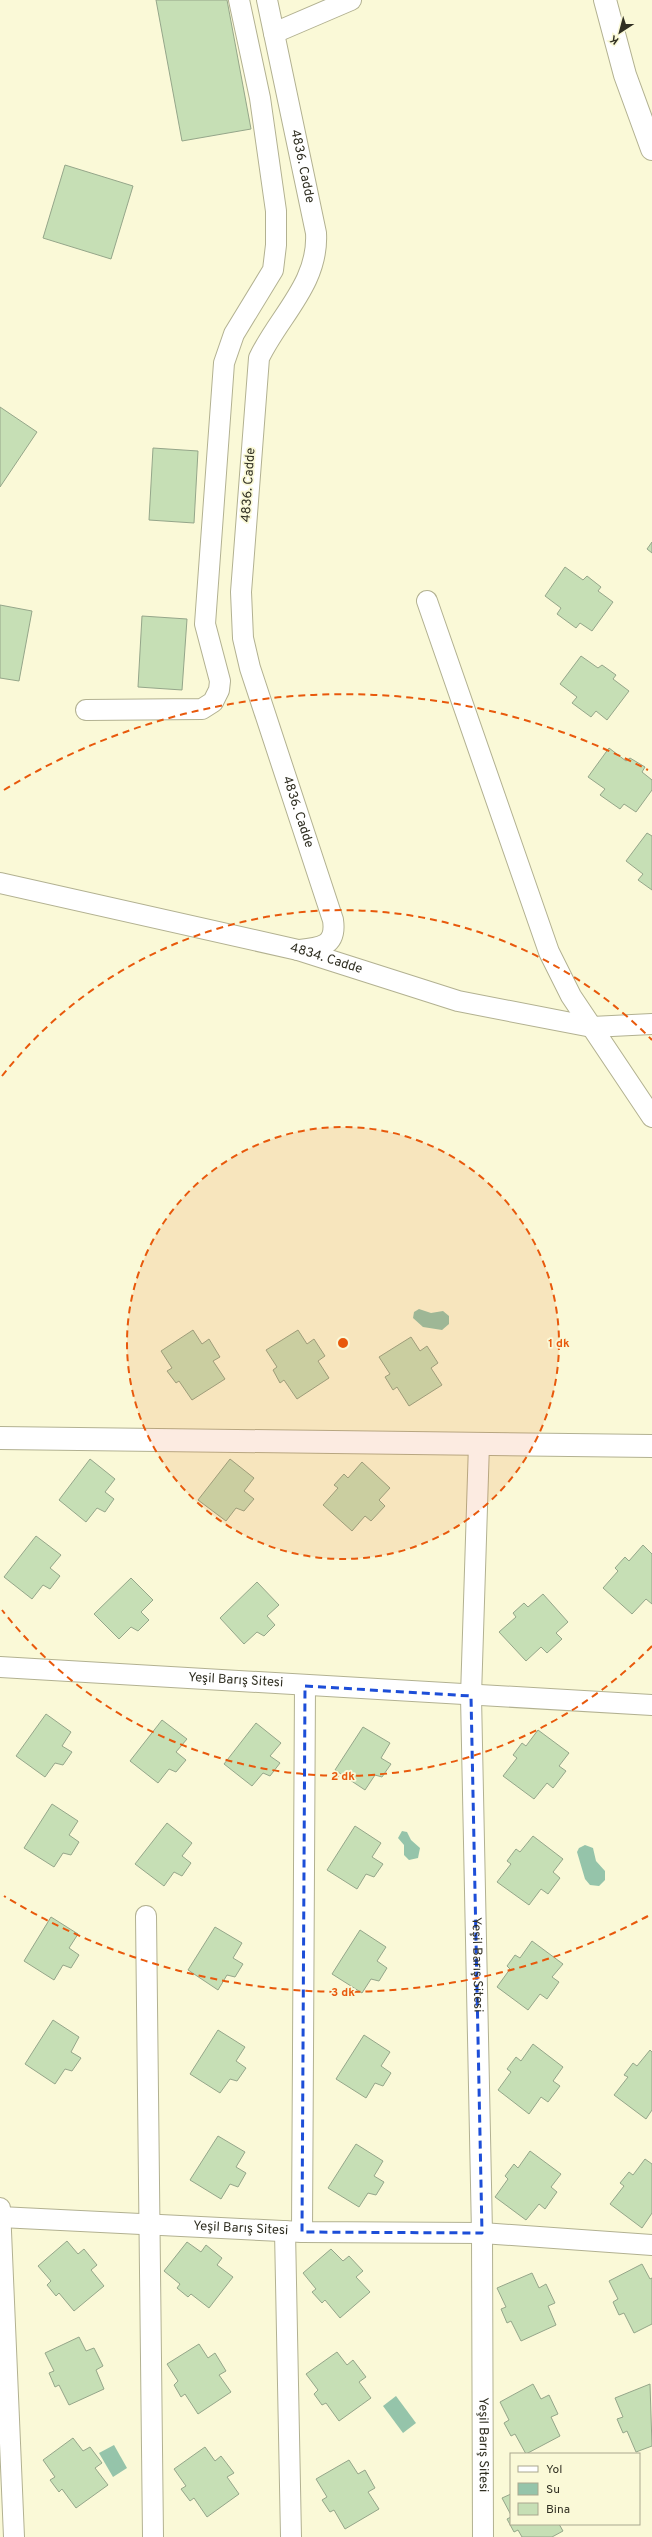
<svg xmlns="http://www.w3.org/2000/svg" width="652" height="2537" font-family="Overpass,sans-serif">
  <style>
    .water { fill: #95c4aa }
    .building { fill: #c6dfb5; stroke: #95a68a }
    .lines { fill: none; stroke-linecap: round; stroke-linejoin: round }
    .street-casing { stroke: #b2b191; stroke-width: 22 }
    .secondary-casing { stroke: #b2b191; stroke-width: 24 }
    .street { stroke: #fff; stroke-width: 20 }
    .secondary { stroke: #fff; stroke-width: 22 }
    .marked { fill: none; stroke: #1d4ed8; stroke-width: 3; stroke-dasharray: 8 5; stroke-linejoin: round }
    .ring { fill: none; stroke: #e8590c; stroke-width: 2; stroke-dasharray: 7 5 }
    .labels { text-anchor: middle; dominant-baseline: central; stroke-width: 3.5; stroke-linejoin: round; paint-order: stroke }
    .street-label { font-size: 13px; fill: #302f22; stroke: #faf9d7 }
    .centre { fill: #e8590c; stroke: #faf9d7; stroke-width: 2 }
    .ring-label { font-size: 12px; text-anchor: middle; font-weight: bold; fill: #e8590c; stroke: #faf9d7; stroke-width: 3.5; stroke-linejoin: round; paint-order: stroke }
  </style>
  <rect width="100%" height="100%" fill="#faf9d7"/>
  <g class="water">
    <polygon points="419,1309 431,1313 443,1311 449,1316 449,1324 442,1330 423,1327 413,1318 414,1312"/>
    <polygon points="402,1831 407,1832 411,1840 420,1848 418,1858 409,1860 404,1855 404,1845 398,1838"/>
    <polygon points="585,1845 593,1848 596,1861 605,1871 605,1880 599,1886 590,1885 585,1879 577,1852 579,1848"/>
    <polygon points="396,2396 416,2423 403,2433 383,2406"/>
    <polygon points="114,2445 127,2468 113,2477 99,2453"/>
  </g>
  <g class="building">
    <polygon points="156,0 227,0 251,129 182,141"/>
    <polygon points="65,165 133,186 111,259 43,238"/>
    <polygon points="0,407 37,432 0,487"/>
    <polygon points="153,448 198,451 194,523 149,520"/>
    <polygon points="652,542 652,553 647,549"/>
    <polygon points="565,567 583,580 587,576 601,587 598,591 613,602 592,631 580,623 576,628 557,614 561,608 545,596"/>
    <polygon points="0,605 32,611 19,681 0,678"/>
    <polygon points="142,616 187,619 182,690 138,687"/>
    <polygon points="581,656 598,668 602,665 616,675 613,679 629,691 607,720 596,711 591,717 572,703 577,697 560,684"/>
    <polygon points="609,748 626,761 630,758 645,767 642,772 652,780 652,790 636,812 624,804 620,809 600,795 605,789 588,777"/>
    <polygon points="647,833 652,836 652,890 638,880 643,874 626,861"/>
    <polygon points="193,1330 202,1344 209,1339 220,1357 213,1361 225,1379 192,1400 179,1381 176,1383 167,1371 172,1368 161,1351"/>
    <polygon points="298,1330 307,1344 314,1339 325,1356 318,1361 329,1378 297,1399 284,1380 280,1383 273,1370 277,1367 266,1350"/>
    <polygon points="411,1337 420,1351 427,1346 438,1363 431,1368 442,1385 409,1406 397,1387 393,1390 385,1377 390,1374 379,1357"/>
    <polygon points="90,1459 115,1479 105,1492 114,1499 105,1512 97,1508 86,1522 59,1500"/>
    <polygon points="230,1459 254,1478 244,1491 254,1499 244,1511 236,1508 226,1521 198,1500"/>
    <polygon points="362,1462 390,1488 379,1500 385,1506 371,1521 365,1516 352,1531 323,1505 338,1488 334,1485 344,1474 348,1478"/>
    <polygon points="36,1536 61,1555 50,1568 60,1576 50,1589 43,1585 32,1599 4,1577"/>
    <polygon points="643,1545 652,1554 652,1604 646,1599 632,1614 603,1588 618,1571 615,1568 625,1557 629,1561"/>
    <polygon points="131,1578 153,1600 141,1612 149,1620 138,1631 131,1627 119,1639 94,1614"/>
    <polygon points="257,1582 279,1605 267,1616 275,1625 264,1636 257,1632 244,1644 220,1618"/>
    <polygon points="543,1594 568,1622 556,1633 562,1639 547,1653 541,1647 526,1661 499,1632 516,1617 513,1613 524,1603 528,1607"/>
    <polygon points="46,1714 71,1732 62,1746 72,1752 63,1765 55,1763 45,1777 16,1756"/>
    <polygon points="162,1720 187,1739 176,1752 186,1760 176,1772 169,1769 158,1783 130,1761"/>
    <polygon points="256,1723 281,1743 270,1756 280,1763 270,1776 263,1773 252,1786 224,1764"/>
    <polygon points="363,1727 390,1743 381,1758 391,1764 382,1777 375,1775 365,1790 335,1770"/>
    <polygon points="538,1730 569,1753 559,1766 566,1771 553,1788 547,1783 534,1799 503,1776 517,1758 513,1755 522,1743 526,1746"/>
    <polygon points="52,1804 78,1821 69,1835 79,1842 71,1855 63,1853 54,1867 24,1848"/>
    <polygon points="167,1823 192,1843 182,1856 191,1863 182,1876 174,1872 164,1886 135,1864"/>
    <polygon points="355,1826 381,1843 372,1857 383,1864 374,1877 366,1874 357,1889 327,1870"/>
    <polygon points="533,1836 563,1859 553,1872 560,1878 548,1894 541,1889 529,1905 497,1882 511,1864 507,1861 516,1849 520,1852"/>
    <polygon points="51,1917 78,1934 69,1948 79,1955 71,1968 63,1965 54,1980 24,1961"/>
    <polygon points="215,1927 242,1943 233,1958 243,1964 235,1977 227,1975 218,1990 188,1970"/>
    <polygon points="360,1930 386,1947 377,1961 387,1968 379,1981 371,1979 362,1993 332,1974"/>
    <polygon points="532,1941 563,1964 552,1977 559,1982 547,1999 540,1994 528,2010 497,1987 510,1969 507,1966 515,1955 520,1958"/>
    <polygon points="53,2020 79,2037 71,2052 81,2058 72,2071 65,2069 55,2084 25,2064"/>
    <polygon points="218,2030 245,2047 236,2061 246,2068 237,2081 230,2079 220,2093 190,2074"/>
    <polygon points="364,2035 390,2052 381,2066 391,2073 383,2086 375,2083 366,2098 336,2079"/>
    <polygon points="533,2044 563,2067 553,2081 560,2086 548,2102 541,2097 529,2114 498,2090 511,2072 507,2069 516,2057 521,2061"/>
    <polygon points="650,2050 652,2052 652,2110 646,2119 614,2095 628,2077 624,2075 633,2063 637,2066"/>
    <polygon points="218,2136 245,2152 236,2167 246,2173 238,2187 230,2184 221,2199 190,2180"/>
    <polygon points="356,2144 383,2161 374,2176 384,2182 376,2195 368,2193 359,2207 328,2188"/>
    <polygon points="530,2151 561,2174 551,2187 557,2192 545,2209 539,2204 526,2220 495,2197 508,2179 505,2176 514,2164 518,2168"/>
    <polygon points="645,2159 652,2164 652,2213 642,2228 610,2204 624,2186 620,2183 629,2172 633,2175"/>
    <polygon points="67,2241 78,2254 84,2249 97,2265 91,2270 104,2286 74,2311 59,2293 56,2296 47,2285 51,2281 38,2266"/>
    <polygon points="187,2242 201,2252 206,2245 222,2258 217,2265 233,2277 209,2308 191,2294 188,2297 177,2288 180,2284 164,2271"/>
    <polygon points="331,2249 343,2261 349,2256 363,2271 356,2277 370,2292 340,2318 325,2300 322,2303 312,2292 316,2289 303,2273"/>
    <polygon points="642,2264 650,2279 652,2278 652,2324 634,2333 624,2313 619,2315 613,2302 618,2299 609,2281"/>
    <polygon points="532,2273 539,2288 546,2284 555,2303 548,2306 556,2325 521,2341 511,2321 507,2323 501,2309 506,2307 497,2288"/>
    <polygon points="79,2337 86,2351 94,2348 103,2366 96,2370 104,2389 69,2405 59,2385 55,2387 49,2373 54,2371 45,2353"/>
    <polygon points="199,2344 208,2358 215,2353 226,2371 219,2375 231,2392 198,2414 185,2394 181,2397 174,2385 178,2381 167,2364"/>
    <polygon points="337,2352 347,2365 353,2360 366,2377 359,2382 371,2398 339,2421 326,2403 322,2405 314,2394 318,2390 306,2374"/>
    <polygon points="533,2384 541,2399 549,2395 558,2414 551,2417 560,2436 526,2454 515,2434 511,2436 504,2423 509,2420 500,2402"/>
    <polygon points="650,2384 652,2446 636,2452 627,2431 623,2433 617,2419 623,2417 615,2398"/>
    <polygon points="73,2438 83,2451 90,2447 102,2463 95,2468 108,2485 76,2508 62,2489 59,2492 50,2480 55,2477 43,2460"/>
    <polygon points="205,2447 215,2461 221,2456 234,2473 227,2477 239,2494 207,2517 194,2498 190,2501 181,2489 186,2486 174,2469"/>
    <polygon points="349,2460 358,2474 365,2470 375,2488 368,2492 379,2509 345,2529 334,2510 330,2512 322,2500 327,2497 316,2479"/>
    <polygon points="511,2494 511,2515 502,2498"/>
    <polygon points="511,2517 511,2524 559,2524 563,2531 552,2537 522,2537 518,2530 514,2532 507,2519"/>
  </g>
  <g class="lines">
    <defs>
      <g id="street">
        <path id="s1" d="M267,0L316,233C319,283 279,316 259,358L241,592L243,638L250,668L333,920C337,947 319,948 298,950"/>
        <polyline points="274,33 351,0"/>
        <polyline points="427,601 549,952 571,996 652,1117"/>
        <polyline points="86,710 202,709 213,702 219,690 220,681 205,624 224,363 234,334 273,270 276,245 276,211 260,98 239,0"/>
        <path id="s2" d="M0,883L298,950L458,1001L592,1027L652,1024"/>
        <path id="s3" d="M479,1444L471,1696L482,2233L483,2537"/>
        <path id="s4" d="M0,1667L652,1705"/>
        <polyline points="146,1916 153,2537"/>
        <polyline points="0,2208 14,2537"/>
        <path id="s5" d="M0,2217L302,2232L482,2233L652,2245"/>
        <polyline points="285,2231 291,2537"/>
        <polyline points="302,2232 305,1686"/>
      </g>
      <g id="secondary">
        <polyline points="605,0 625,75 652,149"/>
        <polyline points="0,1438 652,1446"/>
      </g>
    </defs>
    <use href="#street" class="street-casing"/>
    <use href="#secondary" class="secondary-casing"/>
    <use href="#street" class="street"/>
    <use href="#secondary" class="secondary"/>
  </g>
  <path class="marked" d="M305,1686L471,1696L482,2233L302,2232Z"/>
  <circle cx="343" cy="1343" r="216" fill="#e8590c" fill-opacity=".12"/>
  <g class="ring">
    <circle cx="343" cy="1343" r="216"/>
    <path d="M652 1646A433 433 0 0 1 2 1610M2 1076A433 433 0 0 1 652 1040"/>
    <path d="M648 1916A649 649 0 0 1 4 1896M4 790A649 649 0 0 1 648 770"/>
  </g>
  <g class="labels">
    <g class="street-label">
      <text stroke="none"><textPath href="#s1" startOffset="170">4836. Cadde</textPath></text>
      <text transform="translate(249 485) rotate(-86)">4836. Cadde</text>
      <text stroke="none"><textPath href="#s1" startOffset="841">4836. Cadde</textPath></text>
      <text stroke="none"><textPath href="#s2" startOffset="335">4834. Cadde</textPath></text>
      <text stroke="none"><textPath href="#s4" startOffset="236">Yeşil Barış Sitesi</textPath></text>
      <text stroke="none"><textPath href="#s3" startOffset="521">Yeşil Barış Sitesi</textPath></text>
      <text stroke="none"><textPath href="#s5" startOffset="241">Yeşil Barış Sitesi</textPath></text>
      <text stroke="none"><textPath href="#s3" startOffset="1001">Yeşil Barış Sitesi</textPath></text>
    </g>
  </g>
  <circle cx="343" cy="1343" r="6" class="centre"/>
  <g class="ring-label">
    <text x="559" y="1347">1 dk</text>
    <text x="343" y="1780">2 dk</text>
    <text x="343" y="1996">3 dk</text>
  </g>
  <rect x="510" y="2453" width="130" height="72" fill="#faf9d7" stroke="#a9a88f"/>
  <rect x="518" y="2466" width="20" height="6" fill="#ffffff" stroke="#a9a88f"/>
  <text x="546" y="2473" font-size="12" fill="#302f22">Yol</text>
  <rect x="518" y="2483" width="20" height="12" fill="#95c4aa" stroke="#a9a88f"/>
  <text x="546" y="2493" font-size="12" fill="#302f22">Su</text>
  <rect x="518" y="2503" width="20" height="12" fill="#c6dfb5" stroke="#a9a88f"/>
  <text x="546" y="2513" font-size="12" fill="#302f22">Bina</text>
  <g transform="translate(620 32) rotate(216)" stroke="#faf9d7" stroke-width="3" paint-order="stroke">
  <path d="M0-3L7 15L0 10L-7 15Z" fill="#302f22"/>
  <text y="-6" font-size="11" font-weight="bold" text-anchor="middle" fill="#302f22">K</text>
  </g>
</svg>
